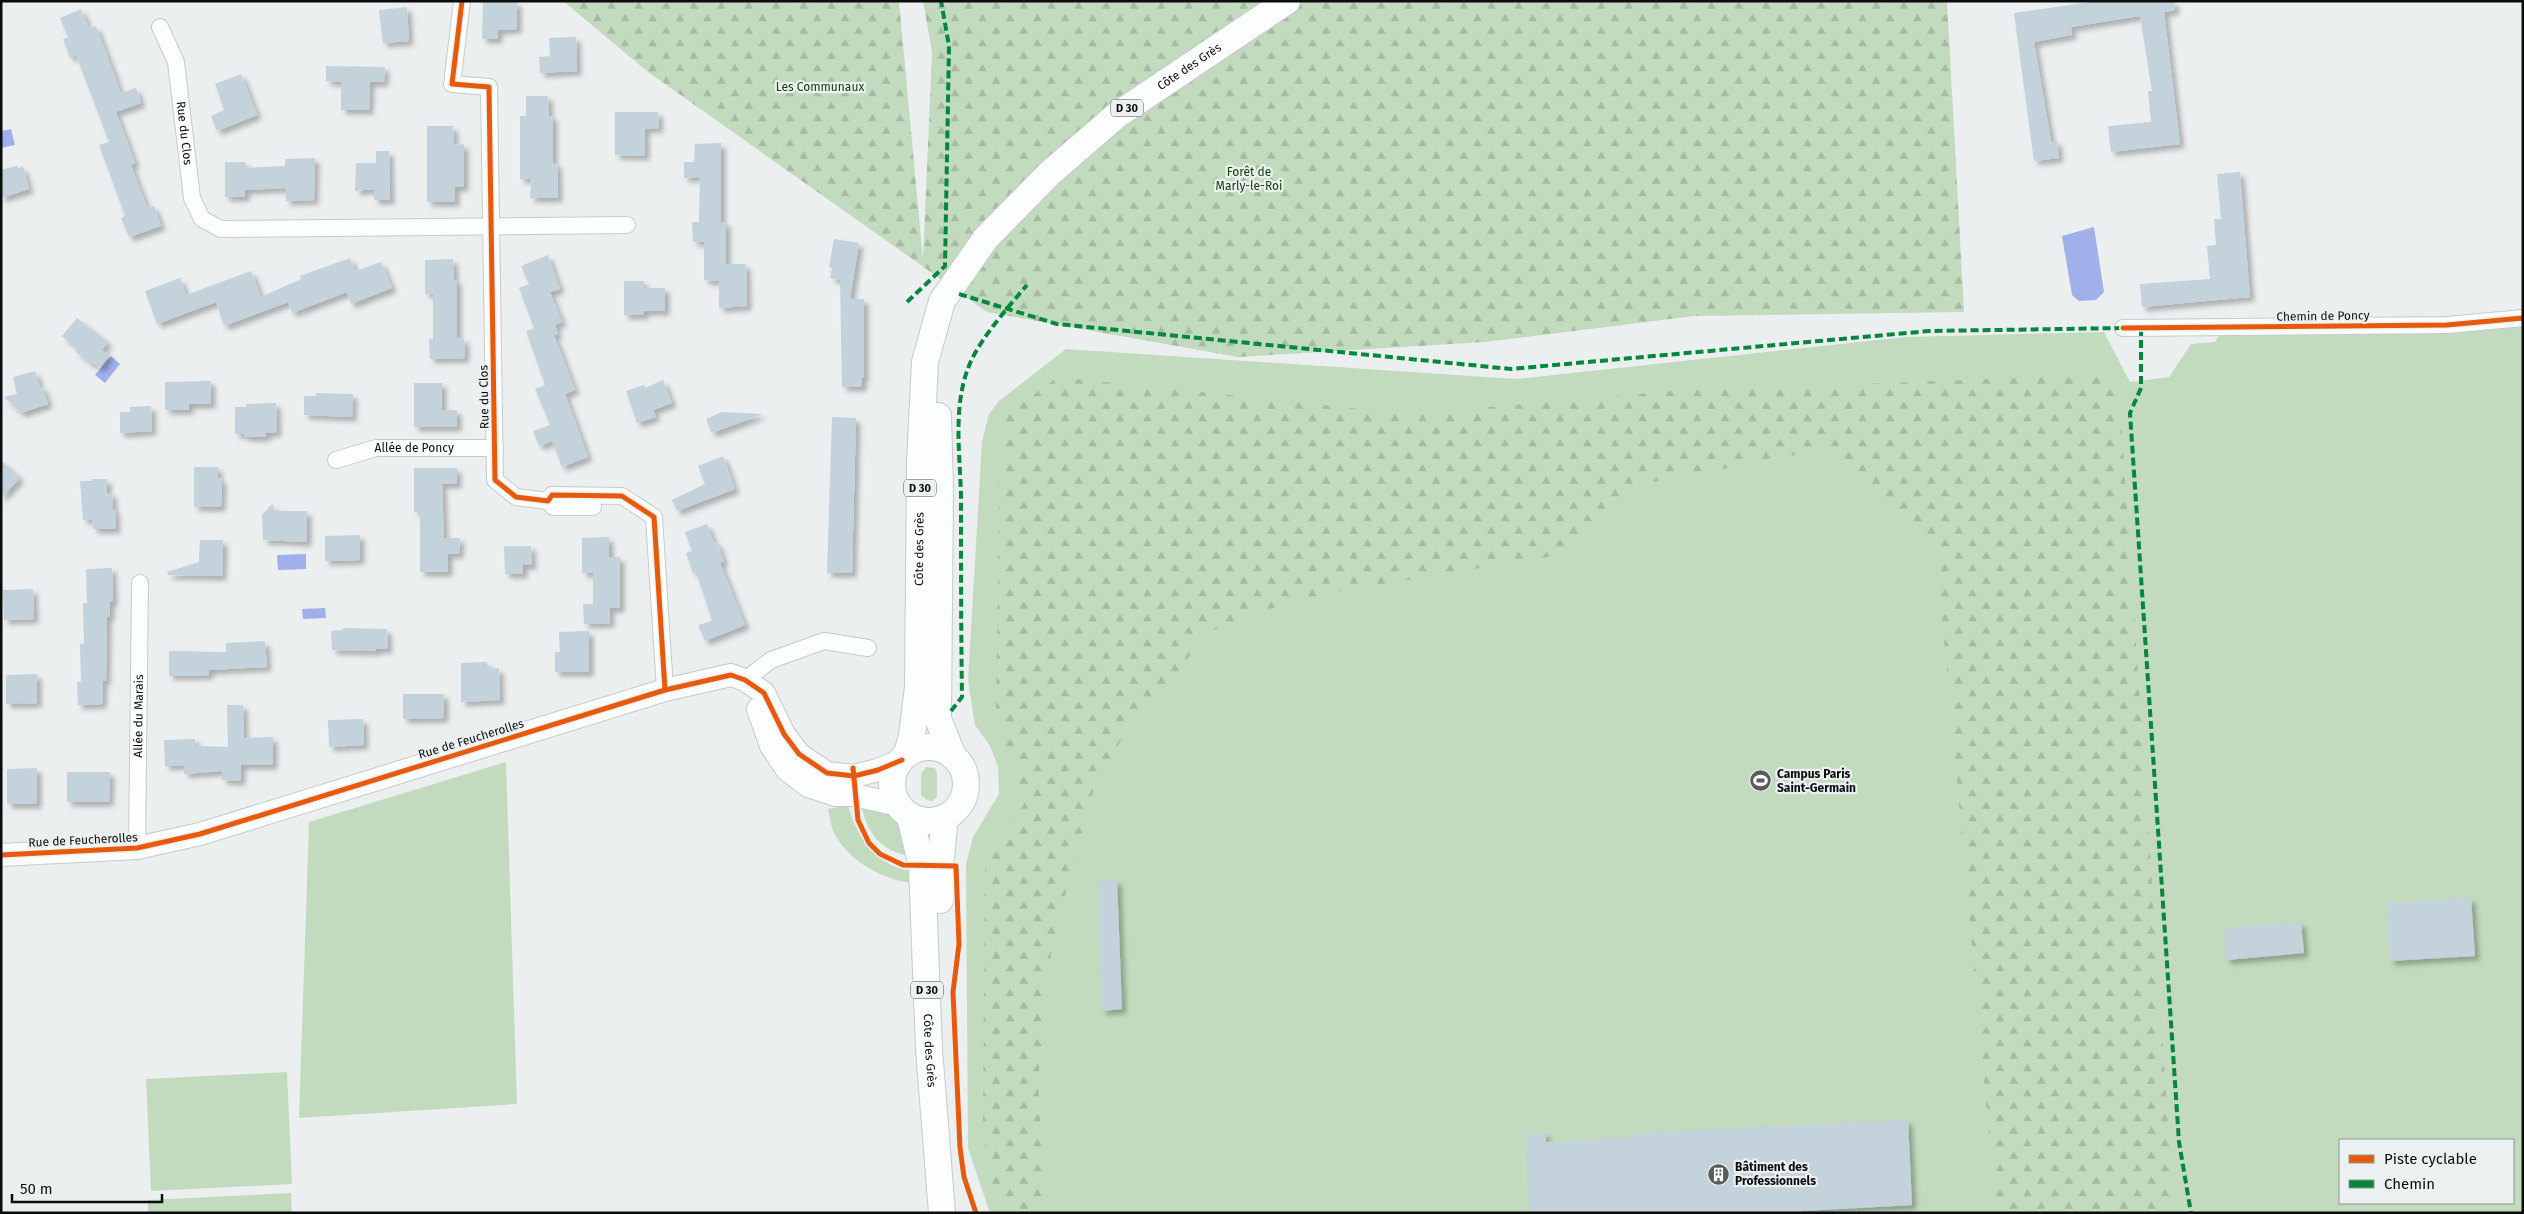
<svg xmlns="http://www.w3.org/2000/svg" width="2524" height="1214" font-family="'Fira Sans',sans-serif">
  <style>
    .grass { fill: #c2dbbf; fill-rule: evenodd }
    .forest { fill: url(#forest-firs) }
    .water { fill: #a1afea }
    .building { fill: #c3d2db; filter: url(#shadow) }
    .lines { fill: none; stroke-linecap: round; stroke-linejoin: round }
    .street-casing { stroke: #c7caca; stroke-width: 18 }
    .secondary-casing { stroke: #c7caca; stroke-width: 24 }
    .primary-casing { stroke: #c7caca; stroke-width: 28 }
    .street { stroke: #fcfdfd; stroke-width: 16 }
    .secondary { stroke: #fcfdfd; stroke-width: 22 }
    .primary { stroke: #fcfdfd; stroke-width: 26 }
    .quiet { stroke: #00873e; stroke-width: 4; stroke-dasharray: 8 4; stroke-linecap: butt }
    .cycleway-casing { stroke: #ebf0f0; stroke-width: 8 }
    .cycleway { stroke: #e8590c; stroke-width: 5 }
    .labels { text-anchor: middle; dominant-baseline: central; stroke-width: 4.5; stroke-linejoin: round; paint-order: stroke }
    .shield { fill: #ebf0f0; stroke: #4e5151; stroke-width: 1 }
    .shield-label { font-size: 11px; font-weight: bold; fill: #0b0d0d }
    .street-label { font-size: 12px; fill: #0b0d0d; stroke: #ebf0f0 }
    .park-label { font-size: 12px; fill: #15410c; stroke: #ebf0f0 }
    .poi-label { font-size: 12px; font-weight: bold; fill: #0b0d0d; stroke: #ebf0f0; text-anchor: start }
  </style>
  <defs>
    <pattern id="forest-firs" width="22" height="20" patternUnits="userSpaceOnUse" patternTransform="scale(1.25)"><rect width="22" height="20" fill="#c2dbbf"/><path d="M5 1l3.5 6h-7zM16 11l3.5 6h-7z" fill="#a5bba3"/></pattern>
    <filter id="shadow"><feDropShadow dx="4.5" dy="4.5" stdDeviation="2.5" flood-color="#0004"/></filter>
  </defs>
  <rect width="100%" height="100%" fill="#ecefef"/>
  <g class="grass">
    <path d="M2523,324V1213H990L968,1148L966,864L973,837L999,794L998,767L990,746L975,725L968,681L982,442L989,414L999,401L1066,349L1516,379L1906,337L2104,332L2130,382L2169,377L2191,344L2215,342L2219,335ZM2340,1140H2513V1203H2340Z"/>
    <polygon points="506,762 517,1104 299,1118 309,822"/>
    <polygon points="926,767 935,768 937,774 937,797 932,801 927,800 921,795 921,774"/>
    <path d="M861,802C901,817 901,811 907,855C879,851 865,829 861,802Z"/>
    <path d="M848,805C856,838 880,869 916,872V883C886,882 850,862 835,835C831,828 830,817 828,809Z"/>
    <polygon points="287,1072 292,1184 151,1191 146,1079"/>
    <polygon points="291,1193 292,1213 148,1213 148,1200"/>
  </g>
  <g class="forest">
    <polygon points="563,1 899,1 923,260 932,52 923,1 1947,1 1964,312 1694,316 1485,342 1238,357 987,312 648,72"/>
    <polygon points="2118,374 2174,1213 1996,1213 1936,551 1833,448 1642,484 1554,556 1328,593 1251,614 1201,636 1173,684 1129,727 1095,785 1063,903 1047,973 1038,1083 1045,1213 1009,1213 994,1190 987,1162 983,1124 985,867 1024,804 996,712 1000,437 1005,415 1058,377 1409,414 1673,391"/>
  </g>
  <g class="water">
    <polygon points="11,129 15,145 1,148 1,131"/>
    <polygon points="2094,227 2104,292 2096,300 2079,301 2072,295 2062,236"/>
    <polygon points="111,356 120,364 105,383 95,375"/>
    <polygon points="306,554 306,569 278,570 277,555"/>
    <polygon points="325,608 326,618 303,619 302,609"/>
  </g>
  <g class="building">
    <polygon points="2097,1 2174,1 2175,10 2164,12 2180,144 2111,152 2108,126 2151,122 2148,91 2152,91 2140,16 2071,27 2072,35 2034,42 2051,141 2057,141 2059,158 2034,161 2014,13"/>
    <polygon points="483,2 517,2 517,29 498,30 498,39 482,39"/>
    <polygon points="407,7 409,41 383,43 379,10"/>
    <polygon points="81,9 89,28 96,26 121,93 136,88 141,103 116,112 135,163 131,165 147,208 154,206 161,226 129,237 121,218 125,216 99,145 109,142 76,55 70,58 63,39 68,37 60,18"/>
    <polygon points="576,37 577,71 540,73 539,57 550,56 549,38"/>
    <polygon points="326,66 385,67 384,82 370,82 369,110 341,110 341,82 326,81"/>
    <polygon points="241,74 257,115 217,131 211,116 224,110 215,84"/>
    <polygon points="526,96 548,96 549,116 553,116 553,163 557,163 558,198 530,198 531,179 520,179 520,116 526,116"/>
    <polygon points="615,112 658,112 659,128 645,129 645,156 615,155"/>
    <polygon points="427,126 453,126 454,145 464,144 464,187 455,187 455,202 427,202"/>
    <polygon points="721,143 721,222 726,222 726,264 746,264 747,306 719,308 719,281 704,280 704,242 693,242 692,222 699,222 700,177 684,178 684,162 694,162 695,144"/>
    <polygon points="376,151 389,151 390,200 374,200 374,189 355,191 356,163 376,163"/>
    <polygon points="315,158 314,200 286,201 286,188 245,190 245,197 225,197 225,162 245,162 246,168 285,166 285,159"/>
    <polygon points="17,166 18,168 23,167 29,189 1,198 1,170"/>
    <polygon points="2240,172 2250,297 2142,307 2140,284 2210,279 2207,246 2216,245 2214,219 2221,219 2217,174"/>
    <polygon points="834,239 859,243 850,299 864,299 864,378 862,378 862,387 842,387 840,280 830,278 832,268 829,267"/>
    <polygon points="548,255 560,289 550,292 562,322 555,325 558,334 554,335 575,390 565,394 588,457 562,467 552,441 539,446 533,431 550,425 535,389 545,385 526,331 534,328 519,288 529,284 521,266"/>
    <polygon points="350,258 355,271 381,262 392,288 351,304 347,292 292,313 288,302 224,326 216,302 157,324 145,291 180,278 186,295 251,271 261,297 301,279 300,276"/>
    <polygon points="453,259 454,280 457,280 457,339 464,338 465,358 430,359 429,339 433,339 433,294 425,294 425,260"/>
    <polygon points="624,281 644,281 644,288 665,288 665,311 644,311 644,315 624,315"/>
    <polygon points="77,318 108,342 102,350 109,355 100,368 92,362 91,364 75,351 77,348 62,336"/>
    <polygon points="35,371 40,388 43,387 48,404 21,413 4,397 17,394 13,377"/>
    <polygon points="663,380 672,403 653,410 656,417 637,423 626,391 644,385 645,388"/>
    <polygon points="211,381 211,404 189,404 189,410 165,410 165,382"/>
    <polygon points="414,383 442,383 442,410 457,410 457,427 414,427"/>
    <polygon points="316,393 353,394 352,417 304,415 304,396 316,396"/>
    <polygon points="276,403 277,432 266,433 266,437 244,437 244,434 235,434 235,407 246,407 246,404"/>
    <polygon points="151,406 152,431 120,433 120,412 130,412 130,407"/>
    <polygon points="722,412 763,414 712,433 706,419"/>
    <polygon points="832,417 856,418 852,573 827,573"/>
    <polygon points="723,456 735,489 677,511 672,500 705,484 698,466"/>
    <polygon points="1,460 20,478 1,498"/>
    <polygon points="194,467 218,467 218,478 222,479 221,507 194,507"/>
    <polygon points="414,468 457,468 457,484 442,484 444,538 460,538 459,554 448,554 448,572 420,572 420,512 414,512"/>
    <polygon points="91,479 107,479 107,493 112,493 113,509 115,509 116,529 93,529 92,520 83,520 80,481 92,481"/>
    <polygon points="272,504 276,511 307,511 307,542 263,540 262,515"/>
    <polygon points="707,524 714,543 717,542 724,562 720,563 745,625 705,641 698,625 712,621 696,572 693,573 686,553 692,551 685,532"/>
    <polygon points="360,535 360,560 325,561 325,536"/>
    <polygon points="609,537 609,557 620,557 620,608 610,608 610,623 584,624 583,604 593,604 593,573 582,573 582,538"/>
    <polygon points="200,540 223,540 222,576 168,575 167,572 199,562"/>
    <polygon points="504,546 531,546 532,565 523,565 523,574 505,574"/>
    <polygon points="112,568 113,602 110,602 110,617 107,617 106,681 103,681 102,704 78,705 77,682 81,682 80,644 84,644 83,603 87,603 86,569"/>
    <polygon points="33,589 34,619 4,620 3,590"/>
    <polygon points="343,628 387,629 388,649 376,649 376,651 332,650 331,631 343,630"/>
    <polygon points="589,631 589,672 555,672 555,652 560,652 559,632"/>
    <polygon points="265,641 267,667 209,670 209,675 169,676 169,651 226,652 226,643"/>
    <polygon points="487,662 488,669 499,668 500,700 461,702 461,663"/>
    <polygon points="37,674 37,703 6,704 6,675"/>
    <polygon points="403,694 444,694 444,718 403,719"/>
    <polygon points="227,705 243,705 244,738 273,737 273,765 241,765 241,781 222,780 222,771 184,774 184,765 165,766 164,740 195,739 196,746 228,747"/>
    <polygon points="363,719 364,745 329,747 328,720"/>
    <polygon points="37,768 37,804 7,804 7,769"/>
    <polygon points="67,772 110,772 109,802 67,802"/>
    <polygon points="1117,880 1122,1009 1102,1011 1099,881"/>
    <polygon points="2471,898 2475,956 2390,961 2386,903"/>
    <polygon points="2301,922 2304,953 2226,960 2224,928"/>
    <polygon points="1908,1120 1912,1205 1767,1213 1530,1213 1526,1134 1546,1133 1546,1142 1625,1138 1625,1134"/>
  </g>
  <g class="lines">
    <defs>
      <g id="street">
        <polyline points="462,1 452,84 489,87 495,480 516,497 548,501 552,495 622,496 654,517 665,690"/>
        <path id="s1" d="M160,27L176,62L192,198L202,219L221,229L627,225"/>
        <polyline points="2123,328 2447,325 2523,318"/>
        <path id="s2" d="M336,460L376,448H495"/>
        <polyline points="548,501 553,507 593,507"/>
        <polyline points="745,680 771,660 824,641 868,648"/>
        <path id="s3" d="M137,848L140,583"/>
      </g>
      <g id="secondary">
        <polyline points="758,709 771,746 787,770 808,786 836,795 854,795 899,805"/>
        <polyline points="1,855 137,848 200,834 665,690 731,675 745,680 764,693 784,734 799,754 827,773 854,776 878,770 902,760"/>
      </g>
      <g id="primary">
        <polyline points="938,416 940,488 938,719 953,756"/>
        <circle cx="929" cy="784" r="37"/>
        <path id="s4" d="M907,754L912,735L918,687L920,461L925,362L942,301L986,238L1050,173L1117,115L1287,1"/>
        <path id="s5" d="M910,816L922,867L929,1049L942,1213"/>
        <polyline points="940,900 940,867 945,817"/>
      </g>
    </defs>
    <use href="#street" class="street-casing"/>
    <use href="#secondary" class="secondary-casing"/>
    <use href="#primary" class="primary-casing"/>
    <use href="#street" class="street"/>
    <use href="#secondary" class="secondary"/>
    <use href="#primary" class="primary"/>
    <g class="quiet">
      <polyline points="959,294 1057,324 1511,369 1929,331 2126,328"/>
      <polyline points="907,302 945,266 949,46 941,1"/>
      <polyline points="2141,328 2141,388 2130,413 2179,1142 2191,1213"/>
      <path d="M951,711L962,697C961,630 961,563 961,496C960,452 952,403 971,361C982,337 1009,306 1027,285"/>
    </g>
    <defs>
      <g id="cycleway">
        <polyline points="462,1 452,84 489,87 495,480 516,497 548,501 552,495 622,496 654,517 665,690"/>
        <polyline points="2123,328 2447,325 2523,318"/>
        <polyline points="853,768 858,820 869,843 880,854 903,865 956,866 959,944 953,992 960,1148 964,1177 976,1213"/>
        <polyline points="1,855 137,848 200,834 665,690 731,675 745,680 764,693 784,734 799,754 827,773 854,776 878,770 902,760"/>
      </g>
    </defs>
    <use href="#cycleway" class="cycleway-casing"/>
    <use href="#cycleway" class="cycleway"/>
  </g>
  <defs>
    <symbol id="stadium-disc" viewBox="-11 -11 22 22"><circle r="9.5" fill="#5a5c5c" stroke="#ebf0f0"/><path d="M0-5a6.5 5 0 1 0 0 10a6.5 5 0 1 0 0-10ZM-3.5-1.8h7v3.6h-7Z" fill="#fff"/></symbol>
    <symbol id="building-disc" viewBox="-11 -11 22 22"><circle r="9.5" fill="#5a5c5c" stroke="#ebf0f0"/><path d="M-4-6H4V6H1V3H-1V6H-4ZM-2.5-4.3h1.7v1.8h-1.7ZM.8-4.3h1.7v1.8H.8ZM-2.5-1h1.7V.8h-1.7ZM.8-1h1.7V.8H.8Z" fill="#fff"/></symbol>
  </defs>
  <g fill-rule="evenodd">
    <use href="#stadium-disc" x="1748" y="768" width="25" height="25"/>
    <use href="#building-disc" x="1706" y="1162" width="25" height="25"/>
  </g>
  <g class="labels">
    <g class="shield">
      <rect x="1111" y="99.5" width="32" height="17" rx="4"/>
      <rect x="904" y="479.5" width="32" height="17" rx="4"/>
      <rect x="911" y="981.5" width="32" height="17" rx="4"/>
    </g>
    <g class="shield-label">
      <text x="1127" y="108">D 30</text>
      <text x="920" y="488">D 30</text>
      <text x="927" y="990">D 30</text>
    </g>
    <g class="street-label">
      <text stroke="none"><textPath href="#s4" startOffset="800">Côte des Grès</textPath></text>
      <text stroke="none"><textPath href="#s1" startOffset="110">Rue du Clos</textPath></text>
      <text transform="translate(2323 316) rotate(-1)">Chemin de Poncy</text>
      <text transform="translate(484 397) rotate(-91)">Rue du Clos</text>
      <text stroke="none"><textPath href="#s2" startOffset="80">Allée de Poncy</textPath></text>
      <text stroke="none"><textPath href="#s4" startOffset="206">Côte des Grès</textPath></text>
      <text stroke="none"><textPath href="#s3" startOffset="132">Allée du Marais</textPath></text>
      <text transform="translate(471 739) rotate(-17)">Rue de Feucherolles</text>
      <text transform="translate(83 840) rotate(-3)">Rue de Feucherolles</text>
      <text stroke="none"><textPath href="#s5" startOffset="236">Côte des Grès</textPath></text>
    </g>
    <g class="park-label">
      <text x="820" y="87">Les Communaux</text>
      <text x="1249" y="172">Forêt de<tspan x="1249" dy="14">Marly-le-Roi</tspan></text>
    </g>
    <g class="poi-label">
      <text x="1777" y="774">Campus Paris<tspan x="1777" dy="14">Saint-Germain</tspan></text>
      <text x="1735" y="1167">Bâtiment des<tspan x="1735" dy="14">Professionnels</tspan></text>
    </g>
  </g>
  <rect width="2524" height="1214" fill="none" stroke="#0b0d0d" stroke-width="5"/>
  <rect x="2339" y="1139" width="175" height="65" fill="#ebf0f0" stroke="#919595"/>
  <rect x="2349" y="1155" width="25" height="8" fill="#e8590c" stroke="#919595"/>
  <text x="2384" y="1164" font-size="15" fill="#0b0d0d">Piste cyclable</text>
  <rect x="2349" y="1180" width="25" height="8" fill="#00873e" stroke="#919595"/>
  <text x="2384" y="1189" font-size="15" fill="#0b0d0d">Chemin</text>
  <path d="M12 1194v8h150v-8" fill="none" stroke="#0b0d0d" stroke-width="2.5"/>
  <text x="20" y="1194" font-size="15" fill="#0b0d0d" stroke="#ebf0f0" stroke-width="4" paint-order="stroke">50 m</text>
</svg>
